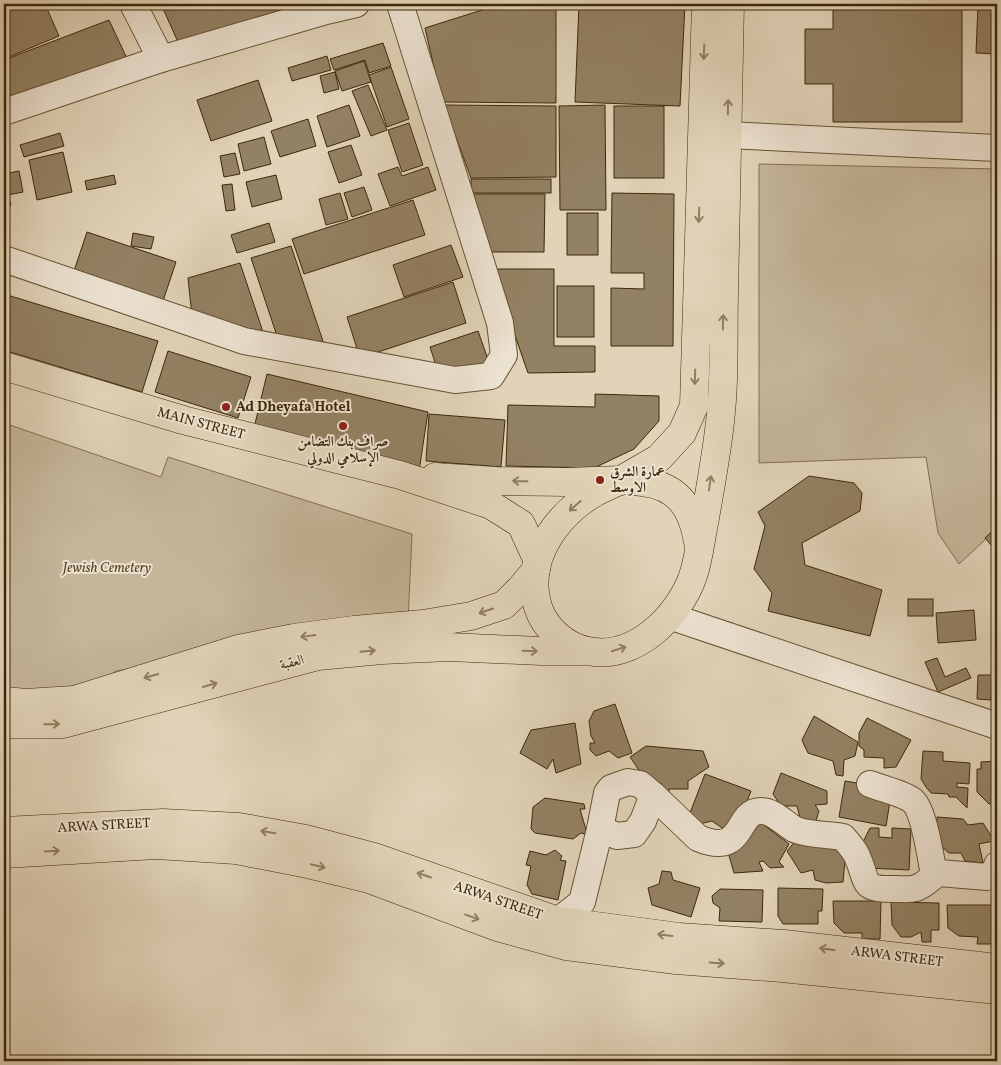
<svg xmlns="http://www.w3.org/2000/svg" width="1001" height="1065" font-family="Vollkorn,Amiri,serif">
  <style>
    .green { fill: #c5b69a; stroke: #826f50 }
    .building { fill: #938163; stroke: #3e2806 }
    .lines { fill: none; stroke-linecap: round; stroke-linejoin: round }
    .minor-casing { stroke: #675332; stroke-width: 28 }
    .major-casing { stroke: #3e2806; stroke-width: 29 }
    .minor { stroke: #ece2d1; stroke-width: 26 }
    .major { stroke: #e1d3b8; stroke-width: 28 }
    .oneway { stroke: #907e5f }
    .poi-dot { fill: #8f2418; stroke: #ece2d1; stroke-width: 2 }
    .labels { text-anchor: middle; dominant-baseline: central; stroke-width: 4; stroke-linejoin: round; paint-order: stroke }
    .poi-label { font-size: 14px; font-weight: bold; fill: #3e2806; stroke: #ece2d1; text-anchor: start }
    .street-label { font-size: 14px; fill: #3e2806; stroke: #ece2d1 }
    .park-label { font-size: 14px; font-style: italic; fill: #594424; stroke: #ece2d1 }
  </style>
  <rect width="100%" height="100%" fill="#e1d3b8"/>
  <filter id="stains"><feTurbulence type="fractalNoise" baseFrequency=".004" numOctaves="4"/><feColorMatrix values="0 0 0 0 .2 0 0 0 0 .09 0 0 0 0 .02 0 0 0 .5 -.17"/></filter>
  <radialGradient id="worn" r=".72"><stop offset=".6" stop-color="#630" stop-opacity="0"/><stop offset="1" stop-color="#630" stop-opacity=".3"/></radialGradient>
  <g class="green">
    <polygon points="759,164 997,169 997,529 959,564 938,533 926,457 759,463"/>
    <polygon points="4,423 161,477 168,457 412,534 408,621 116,671 86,690 4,691"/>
  </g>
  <g class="building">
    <polygon points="15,4 45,4 59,36 4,59 4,9"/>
    <polygon points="161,4 303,4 305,12 182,51"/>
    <polygon points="501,4 556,4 556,103 442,102 425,28"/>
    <polygon points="579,4 685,4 680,106 575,102"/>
    <polygon points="833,4 962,4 962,122 833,122 833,84 805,84 805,29 833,29"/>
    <polygon points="978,4 997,4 997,54 976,53"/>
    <polygon points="109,20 130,65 7,105 4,97 4,60"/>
    <polygon points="383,43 391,66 369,73 365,60 334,70 330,59"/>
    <polygon points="327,56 331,70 292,81 288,68"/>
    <polygon points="364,61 371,82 342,91 335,71"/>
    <polygon points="391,67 409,119 387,127 369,75"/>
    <polygon points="335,72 339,89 324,93 320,76"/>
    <polygon points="258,80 272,121 211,141 197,100"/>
    <polygon points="368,85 387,130 371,136 352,91"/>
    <polygon points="349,105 360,136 327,147 317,116"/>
    <polygon points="444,105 556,106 556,177 471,178"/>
    <polygon points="605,105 606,210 560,210 559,106"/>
    <rect x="614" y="106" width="50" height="72"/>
    <polygon points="308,119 316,146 280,157 271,131"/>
    <polygon points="409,123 423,165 402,172 388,130"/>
    <polygon points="60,133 64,146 24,157 20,145"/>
    <polygon points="264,137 271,164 244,171 238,144"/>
    <polygon points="351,145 362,175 339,183 328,152"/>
    <polygon points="63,152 72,192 37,200 29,160"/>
    <polygon points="235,153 240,174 224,177 220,156"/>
    <polygon points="398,167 402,176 428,167 436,190 390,206 378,174"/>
    <polygon points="19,171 23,192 8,195 11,205 4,207 4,174"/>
    <polygon points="114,175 116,184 87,190 85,181"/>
    <polygon points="276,175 282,199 252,207 246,182"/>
    <rect x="471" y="179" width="80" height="14"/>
    <polygon points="232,184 235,210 226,211 222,185"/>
    <polygon points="364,187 372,210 352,217 344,193"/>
    <polygon points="340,193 348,219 326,225 319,199"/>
    <polygon points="612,193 674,194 673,346 611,346 611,288 644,289 644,273 611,273"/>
    <polygon points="469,194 545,194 544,252 487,252"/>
    <polygon points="413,200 425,235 304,274 292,239"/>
    <rect x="567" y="213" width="31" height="42"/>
    <polygon points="269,223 275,242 237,253 231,235"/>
    <polygon points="87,232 176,262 160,310 71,280"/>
    <polygon points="133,233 154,237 151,249 131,246"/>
    <polygon points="451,245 463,277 404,297 393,265"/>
    <polygon points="291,246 325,347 285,360 251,258"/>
    <polygon points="240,263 267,344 193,326 188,278"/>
    <polygon points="492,269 554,269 554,346 595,346 595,372 528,373"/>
    <polygon points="453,282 466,323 360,358 347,317"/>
    <rect x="557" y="286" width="37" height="51"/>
    <polygon points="4,294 158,341 142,392 4,350"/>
    <polygon points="478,331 490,365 441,381 430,347"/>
    <polygon points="168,351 251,377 238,418 155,392"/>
    <polygon points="267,374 428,412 419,471 253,432"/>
    <polygon points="595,394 659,396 659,421 634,449 594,468 506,466 508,405 595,407"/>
    <polygon points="429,414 505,420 501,467 426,461"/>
    <polygon points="809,476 854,483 862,493 860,511 802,543 805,565 882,590 870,636 768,611 772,593 754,569 765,526 758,512"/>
    <polygon points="997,527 997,552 985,538"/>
    <rect x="908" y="599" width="25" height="17"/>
    <polygon points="974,610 976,640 938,643 936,613"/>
    <polygon points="937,658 945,677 966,668 971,678 938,692 925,662"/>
    <polygon points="978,675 992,675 991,700 977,699"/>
    <polygon points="615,704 632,753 618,758 609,751 596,756 590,750 590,743 595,743 591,736 589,721 594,711"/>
    <polygon points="814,716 858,742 855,756 844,760 843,776 836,775 833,761 808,753 805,747 802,740"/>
    <polygon points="867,718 911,740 896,767 884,768 884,758 864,757 864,750 859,746 859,733"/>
    <polygon points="575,723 581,764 556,773 553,759 547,769 520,753 531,730"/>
    <polygon points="646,746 703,751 709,767 688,781 688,789 669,789 669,793 661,793 661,783 649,785 630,757"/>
    <polygon points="923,751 943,752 943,761 970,763 969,784 957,783 957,787 968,788 967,808 956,797 949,797 948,794 931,793 926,787 921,779"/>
    <polygon points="997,761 997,803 989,804 977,792 977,769 981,769 981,762"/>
    <polygon points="781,773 827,791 827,804 815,805 819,811 815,824 800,818 797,806 781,806 773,794"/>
    <polygon points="705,774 751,791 735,833 731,834 712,821 695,825 690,813"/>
    <polygon points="845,781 892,789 886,826 839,817"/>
    <polygon points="545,798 584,804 585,809 580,809 586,830 585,834 581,833 573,839 535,833 531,829 533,807"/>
    <polygon points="752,816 789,844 779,862 784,867 770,868 763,861 759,862 763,871 734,873 728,852"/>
    <polygon points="937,817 963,819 968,825 983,823 994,841 979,844 983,863 965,861 961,853 949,853 935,841"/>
    <polygon points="870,828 879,828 879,837 892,838 892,828 911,829 909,870 867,868 862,844"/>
    <polygon points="797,839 846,851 843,882 826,883 815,880 813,870 801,873 787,851"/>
    <polygon points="555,850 562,856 560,860 566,861 558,900 532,894 527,885 531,866 526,865 530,851 546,855"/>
    <polygon points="662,871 671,872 673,880 700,888 691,917 652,905 648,888 659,884"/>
    <polygon points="778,888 823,889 822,911 818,911 818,924 783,924 778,916"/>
    <polygon points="720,889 763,890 762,922 719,921 720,908 713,903 712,896"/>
    <polygon points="833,901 881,901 880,939 862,939 862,933 844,933 834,923"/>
    <polygon points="891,902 939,903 939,930 931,930 931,942 922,942 921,932 911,937 901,937 892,925"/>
    <polygon points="947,905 995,905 995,944 977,944 978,937 959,936 948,928"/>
  </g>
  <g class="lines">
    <defs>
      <g id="minor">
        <polyline points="133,4 161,59"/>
        <polyline points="4,112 161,59 326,11 356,4"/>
        <polyline points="727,135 997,148"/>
        <polyline points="4,259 244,341 455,380 491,376 504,355 500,323 400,4"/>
        <polyline points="669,616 997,726"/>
        <path d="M870,784C882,789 903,793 913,801C924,811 931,859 934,875"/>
        <polyline points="600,829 617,836 634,834 643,821 653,795"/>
        <path d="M558,921L582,902L600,829L607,793L611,788L628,782L640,784L653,795L698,838C745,858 735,812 760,811C772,810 784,823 794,829C803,834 831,835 843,837C848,843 854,849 857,856C869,883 860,890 896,889C902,889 910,890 916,888C926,885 930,877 939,873L987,877L995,871L997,865"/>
      </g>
      <g id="major">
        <polyline points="4,366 183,420 400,475 491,505 521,524 537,559 536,570 521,588 504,605 471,616 423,624 354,630 294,638 238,649 74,700 26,703 4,701"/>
        <polyline points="435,477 496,481 566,482 621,480 659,458 682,433 694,406 706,4"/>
        <path d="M699,548C694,513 682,486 642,482C635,481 627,479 621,481C616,482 610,485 606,487C562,506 522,557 538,607C545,629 566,647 588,651C635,661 679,616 693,576C699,558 701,537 705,518C711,483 718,447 721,412C725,373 723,333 724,294C726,197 728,100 730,4"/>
        <polyline points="4,724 63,724 318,656 382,650 449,647 541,651 583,651"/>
        <polyline points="4,831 163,823 239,827 306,839 374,857 558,921 679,937 784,944 997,968"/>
        <polyline points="4,854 156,845 236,850 303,863 369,879 497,927 566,946 676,960 782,968 997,990"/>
      </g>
    </defs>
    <use href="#minor" class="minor-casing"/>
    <use href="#major" class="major-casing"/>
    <use href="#minor" class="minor"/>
    <use href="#major" class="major"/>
  </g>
  <defs><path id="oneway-shaft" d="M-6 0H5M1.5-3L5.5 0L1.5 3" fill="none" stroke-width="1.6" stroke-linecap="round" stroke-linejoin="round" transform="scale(1.25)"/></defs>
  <g class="oneway">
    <use href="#oneway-shaft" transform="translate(704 52) rotate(92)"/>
    <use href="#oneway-shaft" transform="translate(728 107) rotate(-89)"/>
    <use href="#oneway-shaft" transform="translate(699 215) rotate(92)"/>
    <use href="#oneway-shaft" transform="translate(723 322) rotate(-89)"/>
    <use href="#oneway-shaft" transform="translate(695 377) rotate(92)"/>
    <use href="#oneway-shaft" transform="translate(520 481) rotate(-179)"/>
    <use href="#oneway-shaft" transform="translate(710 483) rotate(-82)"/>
    <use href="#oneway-shaft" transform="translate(575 506) rotate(139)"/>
    <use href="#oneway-shaft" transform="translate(486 611) rotate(161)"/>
    <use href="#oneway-shaft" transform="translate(308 636) rotate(172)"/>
    <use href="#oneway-shaft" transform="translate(619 649) rotate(-18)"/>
    <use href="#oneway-shaft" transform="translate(368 651) rotate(-6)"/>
    <use href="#oneway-shaft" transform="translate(530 651) rotate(2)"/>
    <use href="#oneway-shaft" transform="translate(151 676) rotate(164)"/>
    <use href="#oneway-shaft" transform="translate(210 685) rotate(-16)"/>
    <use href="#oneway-shaft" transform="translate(52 724) rotate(-1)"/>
    <use href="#oneway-shaft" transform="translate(268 832) rotate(-170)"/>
    <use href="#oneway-shaft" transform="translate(52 851) rotate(-3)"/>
    <use href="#oneway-shaft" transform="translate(318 866) rotate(14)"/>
    <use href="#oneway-shaft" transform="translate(424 875) rotate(-161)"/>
    <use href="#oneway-shaft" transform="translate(472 917) rotate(20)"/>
    <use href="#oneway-shaft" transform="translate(665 935) rotate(-173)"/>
    <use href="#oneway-shaft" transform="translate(827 949) rotate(-173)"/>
    <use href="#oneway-shaft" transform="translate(717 963) rotate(4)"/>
  </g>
  <g class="poi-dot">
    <circle cx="226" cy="407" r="5"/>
    <circle cx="343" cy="426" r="5"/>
    <circle cx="600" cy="480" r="5"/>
  </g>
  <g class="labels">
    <g class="poi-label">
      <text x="236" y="407">Ad Dheyafa Hotel</text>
      <text x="343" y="442" text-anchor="middle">صراف بنك التضامن<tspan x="343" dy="16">الإسلامي الدولي</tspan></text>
      <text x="610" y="472">عمارة الشرق<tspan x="610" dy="16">الاوسط</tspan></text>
    </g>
    <g class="street-label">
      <text transform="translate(201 424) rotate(15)">MAIN STREET</text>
      <text transform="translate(292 663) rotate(-14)">العقبة</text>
      <text transform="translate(104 826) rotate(-3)">ARWA STREET</text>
      <text transform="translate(498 901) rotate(19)">ARWA STREET</text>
      <text transform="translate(897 957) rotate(7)">ARWA STREET</text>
    </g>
    <g class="park-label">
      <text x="107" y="568">Jewish Cemetery</text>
    </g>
  </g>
  <rect width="1001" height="1065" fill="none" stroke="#e1d3b8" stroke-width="20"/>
  <rect x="5" y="5" width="991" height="1055" fill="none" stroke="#3e2806" stroke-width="2.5"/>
  <rect x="10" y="10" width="981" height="1045" fill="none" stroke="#3e2806"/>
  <rect width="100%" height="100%" filter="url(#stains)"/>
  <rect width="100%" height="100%" fill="url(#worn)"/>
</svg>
